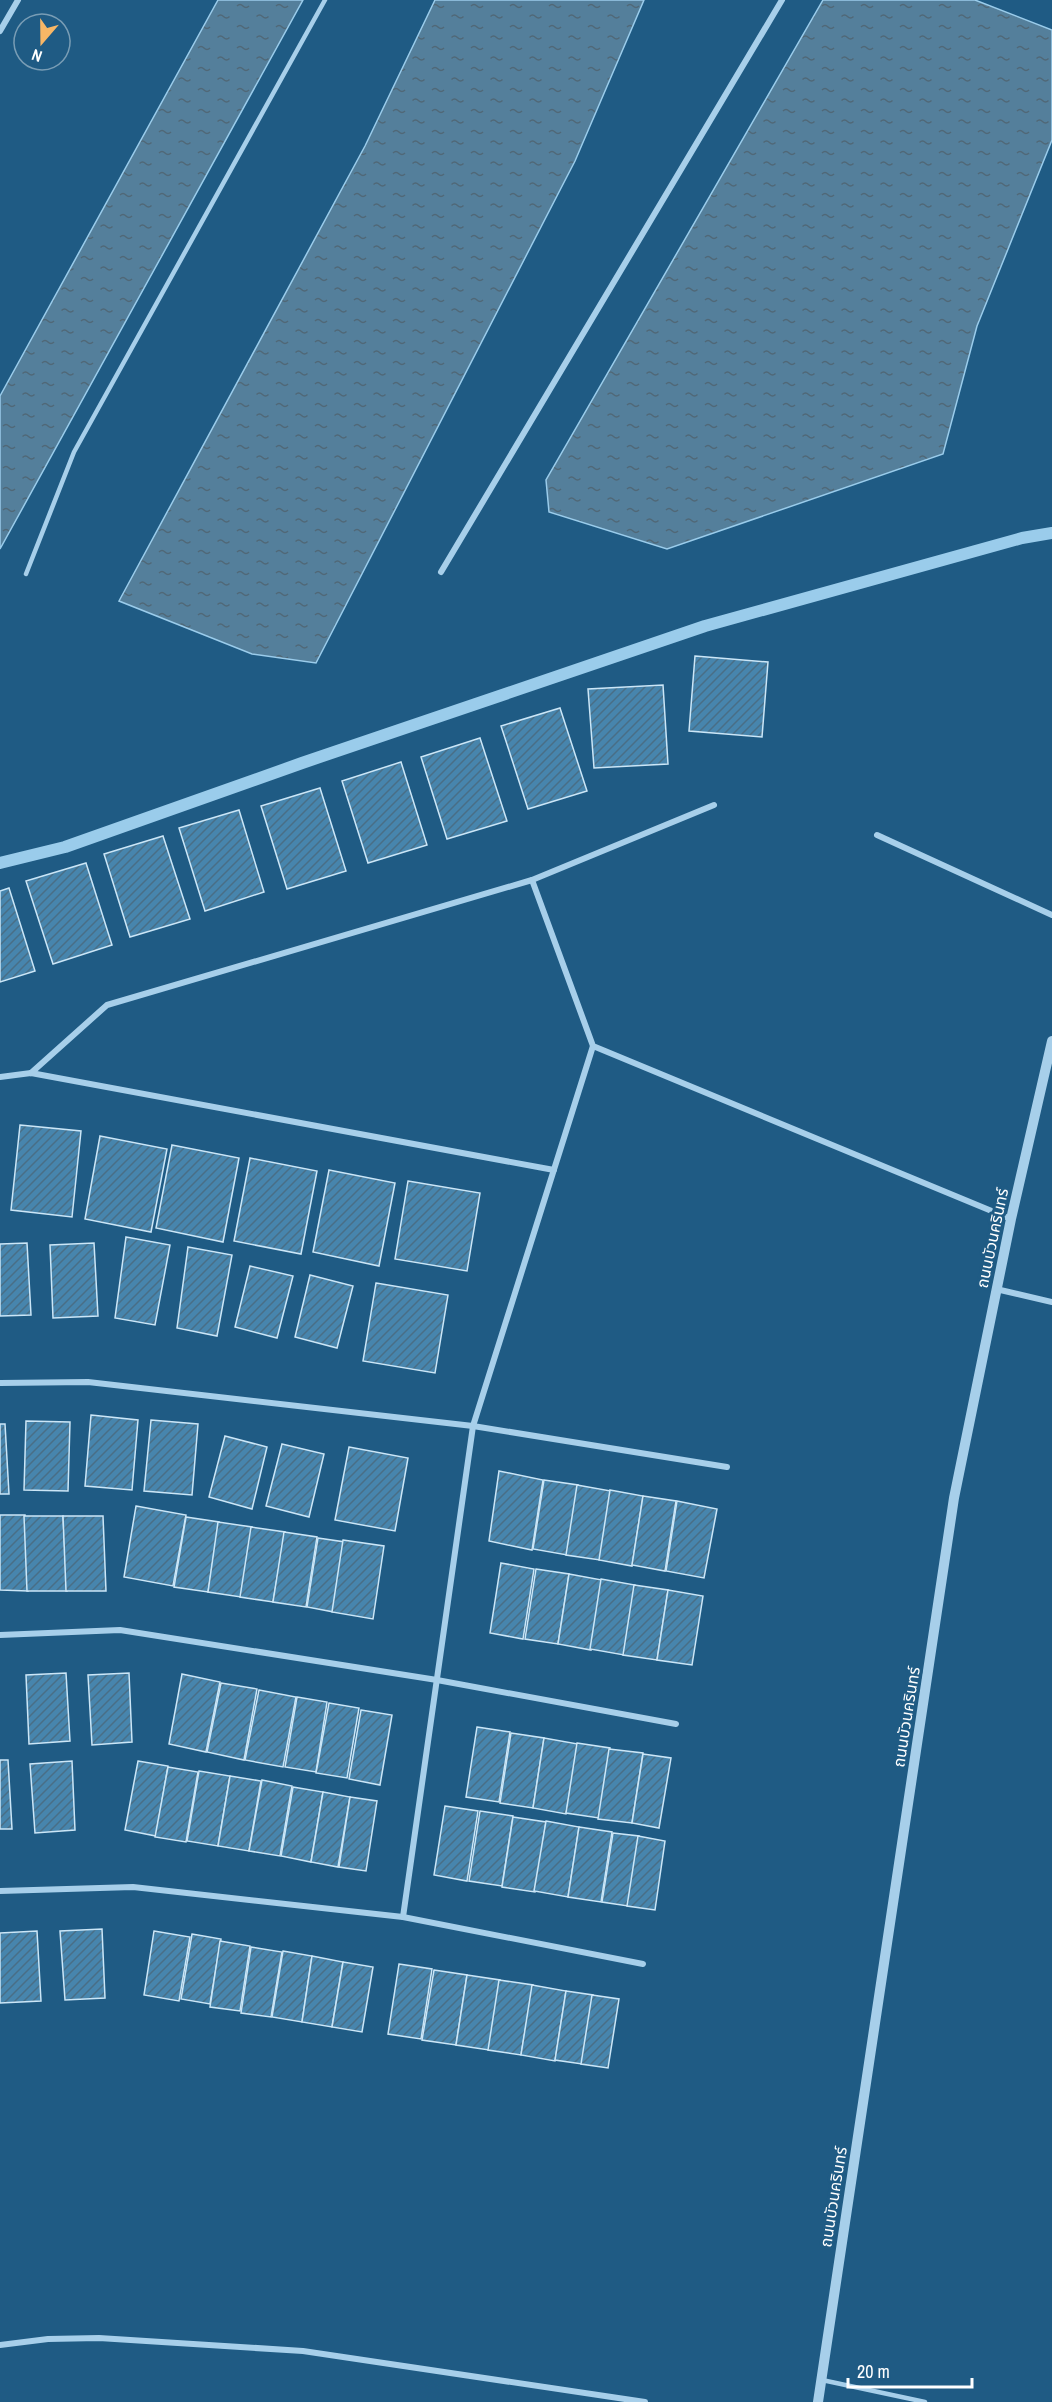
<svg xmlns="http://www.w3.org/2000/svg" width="1052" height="2402" font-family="'Archivo Narrow','Noto Sans Thai',sans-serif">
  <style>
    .water { fill: url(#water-ripples); stroke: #9acceb; stroke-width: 1.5 }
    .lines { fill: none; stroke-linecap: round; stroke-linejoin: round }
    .stream { stroke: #9acceb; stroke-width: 12 }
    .building { fill: url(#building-hatch); stroke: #cbe6f7; stroke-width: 1.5 }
    .service { stroke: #a7cfea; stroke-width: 4.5 }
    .minor { stroke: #a7cfea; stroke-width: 6 }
    .tertiary { stroke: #a7cfea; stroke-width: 10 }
    .labels { text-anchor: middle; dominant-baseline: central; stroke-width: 6; stroke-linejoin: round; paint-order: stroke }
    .street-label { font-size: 16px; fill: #fff; stroke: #1f5b84 }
  </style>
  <defs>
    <pattern id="water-ripples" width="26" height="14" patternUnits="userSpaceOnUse" patternTransform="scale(1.5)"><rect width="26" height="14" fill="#547f9b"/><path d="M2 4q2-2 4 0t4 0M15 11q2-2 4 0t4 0" fill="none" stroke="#506877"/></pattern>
    <pattern id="building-hatch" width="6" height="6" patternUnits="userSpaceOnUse" patternTransform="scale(1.5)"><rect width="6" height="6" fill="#4785ad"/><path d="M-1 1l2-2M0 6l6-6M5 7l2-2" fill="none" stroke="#496e86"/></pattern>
  </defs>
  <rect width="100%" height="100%" fill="#1f5b84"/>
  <g class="water">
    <polygon points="218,0 303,0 0,549 0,396"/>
    <polygon points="435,0 644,0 575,161 316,663 252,654 119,601 365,146"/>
    <polygon points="823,0 975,0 1052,30 1052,140 977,326 943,454 667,549 549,512 546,480"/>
  </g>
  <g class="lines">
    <polyline class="stream" points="0,863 65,847 302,763 705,626 1022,538 1052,533"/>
  </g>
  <g class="building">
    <polygon points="695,656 768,662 762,737 689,731"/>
    <polygon points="663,685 668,764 594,768 588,689"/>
    <polygon points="560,708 587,791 528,809 501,726"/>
    <polygon points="480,738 507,821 447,839 421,757"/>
    <polygon points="401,762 427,845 368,863 342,781"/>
    <polygon points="320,788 346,871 287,889 261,806"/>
    <polygon points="239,810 264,892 205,911 179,828"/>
    <polygon points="163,836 190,919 130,937 104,854"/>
    <polygon points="86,863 112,945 53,964 26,881"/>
    <polygon points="9,888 35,971 0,982 0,891"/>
    <polygon points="20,1125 81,1131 72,1217 11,1210"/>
    <polygon points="100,1136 167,1149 151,1232 85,1219"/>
    <polygon points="172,1145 239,1158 223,1242 156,1228"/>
    <polygon points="250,1158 317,1171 301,1254 234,1241"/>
    <polygon points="329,1170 395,1183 379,1266 313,1252"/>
    <polygon points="408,1181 480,1193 467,1271 395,1259"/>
    <polygon points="126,1237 170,1245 155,1325 115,1318"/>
    <polygon points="27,1243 31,1315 0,1316 0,1244"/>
    <polygon points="94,1243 98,1316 53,1318 50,1245"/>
    <polygon points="188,1247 232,1255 217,1336 177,1328"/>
    <polygon points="250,1266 293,1276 277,1338 235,1327"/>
    <polygon points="310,1275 353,1286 337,1348 295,1337"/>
    <polygon points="376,1283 448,1295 435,1373 363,1361"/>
    <polygon points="91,1415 138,1420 132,1490 85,1486"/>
    <polygon points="151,1420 198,1424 192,1495 144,1491"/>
    <polygon points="26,1421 70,1422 68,1491 24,1490"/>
    <polygon points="0,1424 5,1424 9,1494 0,1494"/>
    <polygon points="225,1436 267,1447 252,1509 209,1497"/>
    <polygon points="282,1444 324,1454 309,1517 266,1506"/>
    <polygon points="349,1447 408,1458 395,1531 335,1520"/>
    <polygon points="499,1471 543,1480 532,1550 489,1541"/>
    <polygon points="544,1480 578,1485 567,1555 533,1549"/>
    <polygon points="577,1485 611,1491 600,1560 566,1555"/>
    <polygon points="610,1490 643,1496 632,1566 599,1560"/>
    <polygon points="643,1496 676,1501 665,1571 632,1565"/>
    <polygon points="677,1501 717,1509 704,1578 666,1571"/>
    <polygon points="136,1506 186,1515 173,1586 124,1577"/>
    <polygon points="0,1515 25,1515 28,1591 0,1590"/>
    <polygon points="24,1516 63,1516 67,1591 27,1591"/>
    <polygon points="63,1516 103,1516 106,1591 66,1591"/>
    <polygon points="186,1517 219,1522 208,1592 174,1587"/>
    <polygon points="218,1522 252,1527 241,1597 208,1592"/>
    <polygon points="251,1527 285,1532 273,1602 240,1597"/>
    <polygon points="284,1532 317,1537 306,1607 273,1602"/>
    <polygon points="318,1538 345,1542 334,1612 307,1607"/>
    <polygon points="343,1540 384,1546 373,1619 332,1612"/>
    <polygon points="501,1563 534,1569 523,1639 490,1633"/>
    <polygon points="536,1569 569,1574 558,1644 525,1639"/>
    <polygon points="569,1574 602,1580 591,1650 558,1644"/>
    <polygon points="601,1579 635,1585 624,1655 590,1649"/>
    <polygon points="634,1585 668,1590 657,1660 623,1655"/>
    <polygon points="668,1590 703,1596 692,1665 657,1660"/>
    <polygon points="66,1673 70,1741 29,1744 26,1675"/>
    <polygon points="129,1673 132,1742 92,1745 88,1675"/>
    <polygon points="182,1674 220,1682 206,1752 169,1744"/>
    <polygon points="221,1683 257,1689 244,1760 207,1752"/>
    <polygon points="259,1690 296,1697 283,1767 245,1760"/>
    <polygon points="297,1697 327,1702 316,1772 285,1767"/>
    <polygon points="329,1703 359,1708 347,1778 316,1773"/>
    <polygon points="361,1710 392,1715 380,1785 349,1779"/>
    <polygon points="477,1727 510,1732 499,1802 466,1797"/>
    <polygon points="511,1733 544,1738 533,1808 500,1803"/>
    <polygon points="544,1738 578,1744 566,1814 533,1808"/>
    <polygon points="577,1743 610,1748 599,1818 566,1813"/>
    <polygon points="609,1749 643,1753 632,1823 598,1819"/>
    <polygon points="643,1754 671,1758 659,1828 632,1823"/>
    <polygon points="0,1760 8,1760 12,1829 0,1829"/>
    <polygon points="72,1761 75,1830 35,1833 30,1764"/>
    <polygon points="138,1761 168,1766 156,1836 125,1830"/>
    <polygon points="168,1767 198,1772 186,1842 155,1837"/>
    <polygon points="199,1771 230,1776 218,1846 187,1841"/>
    <polygon points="230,1776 261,1781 249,1851 218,1846"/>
    <polygon points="262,1780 292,1786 280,1856 249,1851"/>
    <polygon points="293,1787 323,1792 311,1862 281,1856"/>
    <polygon points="323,1792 350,1797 338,1867 311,1862"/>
    <polygon points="350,1797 377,1801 366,1871 339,1867"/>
    <polygon points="445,1806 478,1811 467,1881 434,1875"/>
    <polygon points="480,1811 513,1816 502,1886 469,1881"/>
    <polygon points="513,1817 546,1822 535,1892 502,1887"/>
    <polygon points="546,1821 579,1827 568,1897 534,1891"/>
    <polygon points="579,1827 612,1832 601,1902 568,1897"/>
    <polygon points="613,1833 639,1836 628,1906 602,1902"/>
    <polygon points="638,1836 665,1841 655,1910 627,1906"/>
    <polygon points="102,1929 105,1998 65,2000 60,1931"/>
    <polygon points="37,1931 41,2001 0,2003 0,1933"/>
    <polygon points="154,1931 190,1937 179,2001 144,1995"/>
    <polygon points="192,1934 221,1939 210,2004 181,1999"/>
    <polygon points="220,1941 250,1946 240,2011 210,2007"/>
    <polygon points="251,1947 282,1952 271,2017 241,2013"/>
    <polygon points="283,1951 312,1956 302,2022 272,2017"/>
    <polygon points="312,1956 343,1962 332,2027 302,2022"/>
    <polygon points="343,1962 373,1967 362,2032 332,2027"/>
    <polygon points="399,1964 432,1969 421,2039 388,2034"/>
    <polygon points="434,1970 467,1975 456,2045 422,2040"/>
    <polygon points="467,1975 500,1980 489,2050 456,2045"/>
    <polygon points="499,1980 533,1985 521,2055 488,2050"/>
    <polygon points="532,1985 566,1991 555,2061 521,2055"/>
    <polygon points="566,1991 593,1995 582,2064 555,2060"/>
    <polygon points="592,1995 619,1999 608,2068 581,2064"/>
  </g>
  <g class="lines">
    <g class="service">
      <polyline points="26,574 74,452 325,0"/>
      <polyline points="822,2380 925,2402"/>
    </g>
    <g class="minor">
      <polyline points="0,31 18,0"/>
      <polyline points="441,572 782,0"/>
      <polyline points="877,835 1052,915"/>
      <polyline points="532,880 593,1046 1011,1219"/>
      <polyline points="31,1073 107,1005 532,880 714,805"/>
      <polyline points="0,1077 31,1073 554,1170"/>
      <polyline points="996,1289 1052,1302"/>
      <polyline points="0,1383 88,1382 473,1426 727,1467"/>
      <polyline points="0,1635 120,1630 437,1680 676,1724"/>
      <polyline points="0,1891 133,1887 403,1917 643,1964"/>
      <polyline points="403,1917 473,1426 593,1046"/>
      <polyline points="0,2345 48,2339 99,2338 303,2351 645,2402"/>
    </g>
    <polyline class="tertiary" points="818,2402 954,1498 1011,1219 1052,1041"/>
  </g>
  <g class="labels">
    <g class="street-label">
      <text transform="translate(992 1238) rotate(-78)">ถนนบัวนครินทร์</text>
      <text transform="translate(906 1717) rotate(-81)">ถนนบัวนครินทร์</text>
      <text transform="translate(833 2197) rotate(-81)">ถนนบัวนครินทร์</text>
    </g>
  </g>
  <g transform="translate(42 42) rotate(200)"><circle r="28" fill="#1f5b84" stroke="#799db5" stroke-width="1.5"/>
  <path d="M0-4.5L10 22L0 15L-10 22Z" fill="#f8b766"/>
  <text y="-9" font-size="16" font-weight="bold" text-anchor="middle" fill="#ffffff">N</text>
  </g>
  <path d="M848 2378v9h124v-9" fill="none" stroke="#ffffff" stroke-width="3"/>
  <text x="857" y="2378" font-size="18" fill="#ffffff" stroke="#1f5b84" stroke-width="4.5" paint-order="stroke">20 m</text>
</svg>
